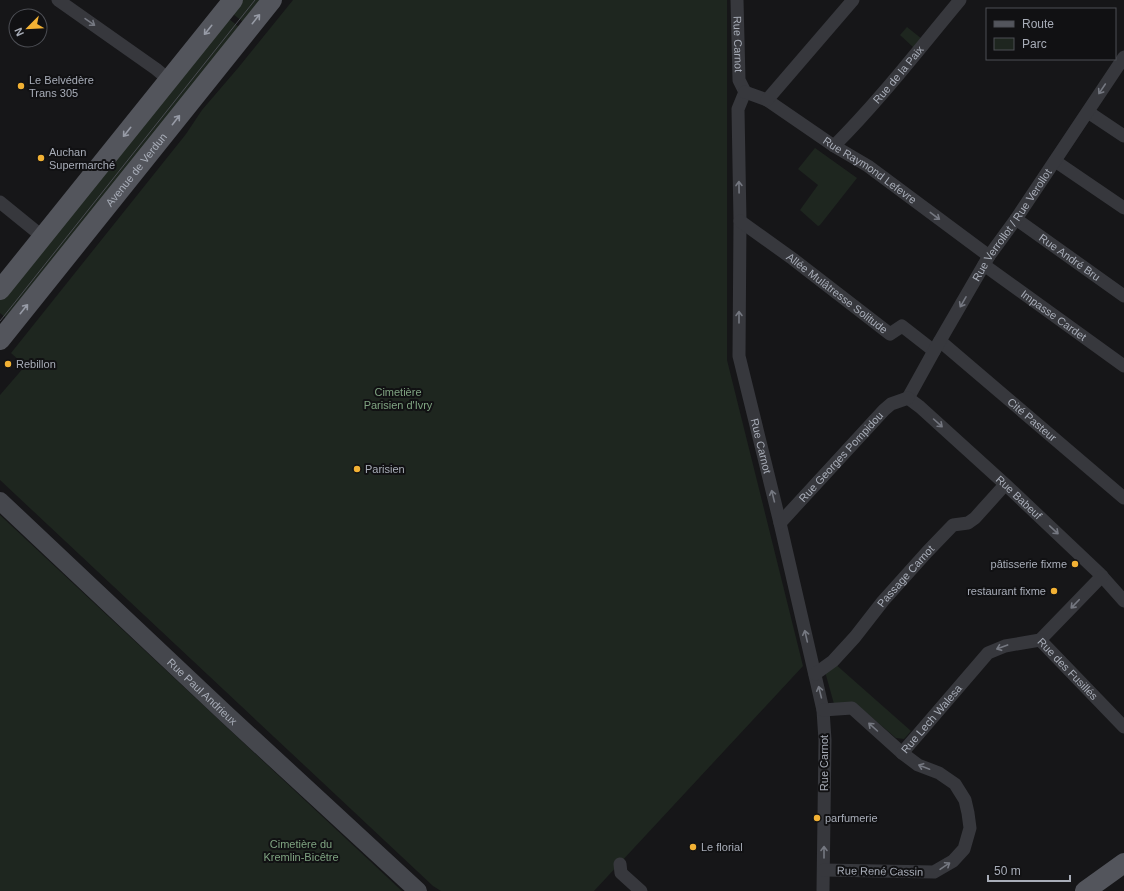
<svg xmlns="http://www.w3.org/2000/svg" width="1124" height="891" font-family="Helvetica,sans-serif">
  <style>
    .green { fill: #1e261f }
    .lines { fill: none; stroke-linecap: round; stroke-linejoin: round }
    .street { stroke: #37383d; stroke-width: 13 }
    .secondary { stroke: #45474d; stroke-width: 18 }
    .primary { stroke: #53555c; stroke-width: 20 }
    .tram { stroke: #4a4c52; stroke-width: 1 }
    .oneway { stroke: #979ba6 }
    .oneway2 { stroke: #757881 }
    .poi-dot { fill: #f2b134; stroke: #111113; stroke-width: 1.5 }
    .labels { text-anchor: middle; dominant-baseline: central; stroke-width: 4; stroke-linejoin: round; paint-order: stroke }
    .street-label { font-size: 11px; fill: #a8adb8; stroke: #111113 }
    .poi-label { font-size: 11px; fill: #a8adb8; stroke: #111113; text-anchor: start }
    .park-label { font-size: 11px; fill: #7fa381; stroke: #111113 }
  </style>
  <rect width="100%" height="100%" fill="#161618"/>
  <g class="green">
    <polygon points="238,0 267,0 247,25 229,11"/>
    <polygon points="293,0 727,0 727,360 803,666 594,891 441,891 433,886 0,480 0,395 25,366 11,353 186,134 202,110 238,68"/>
    <polygon points="225,16 243,30 11,322 0,313 0,298"/>
    <polygon points="907,27 922,39 914,48 900,35"/>
    <polygon points="815,148 857,178 820,225 818,226 800,210 818,185 798,169"/>
    <polygon points="0,515 402,891 0,891"/>
    <polygon points="834,663 911,731 904,739 896,738 855,703 834,704 824,668"/>
  </g>
  <g class="lines">
    <g class="street">
      <polyline points="58,0 156,69 168,79"/>
      <path id="s1" d="M737,0L739,80L745,92"/>
      <path id="s2" d="M745,92L738,109L740,221L739,356L780,523L823,710L825,740L823,891"/>
      <path id="s3" d="M745,92L767,100L834,146L868,166L989,256"/>
      <polyline points="767,100 853,0"/>
      <polyline points="1088,112 1124,136"/>
      <path id="s4" d="M834,146C880,100 919,49 960,0"/>
      <polyline points="1055,161 1124,208"/>
      <polyline points="0,202 43,237"/>
      <path id="s5" d="M1016,219L1124,296"/>
      <path id="s6" d="M740,221L793,259L890,334L902,326L934,351"/>
      <path id="s7" d="M984,265L1124,366"/>
      <path id="s8" d="M940,341L1124,498"/>
      <path id="s9" d="M908,398L934,351L989,256L1016,219L1124,57"/>
      <path id="s10" d="M908,398L920,407L1006,485L1100,574L1124,601"/>
      <path id="s11" d="M780,523L884,410L891,404L908,398"/>
      <path id="s12" d="M1040,640L1124,727"/>
      <polyline points="1040,640 1102,576"/>
      <path id="s13" d="M815,674L833,661L855,637L883,601L927,552L953,525L968,523L975,518L1002,488"/>
      <polyline points="823,710 852,708 902,753 918,765 939,773 955,784 965,800 968,813 970,828 964,849 953,861 934,872 824,870"/>
      <path id="s14" d="M902,753L988,653L1005,646L1040,640"/>
      <polyline points="620,864 621,873 641,891"/>
    </g>
    <path class="secondary" id="s15" d="M0,501L226,714L418,891"/>
    <g class="primary">
      <polyline points="0,290 233,0"/>
      <path id="s16" d="M0,340L272,0"/>
      <polyline points="1085,891 1124,863"/>
    </g>
    <polyline class="tram" points="0,321 255,0"/>
  </g>
  <defs><path id="oneway-shaft" d="M-6 0H5M1.5-3L5.5 0L1.5 3" fill="none" stroke-width="1.6" stroke-linecap="round" stroke-linejoin="round"/></defs>
  <g class="oneway">
    <use href="#oneway-shaft" transform="translate(256 19) rotate(-51)"/>
    <use href="#oneway-shaft" transform="translate(208 30) rotate(129)"/>
    <use href="#oneway-shaft" transform="translate(176 120) rotate(-52)"/>
    <use href="#oneway-shaft" transform="translate(127 132) rotate(129)"/>
    <use href="#oneway-shaft" transform="translate(24 309) rotate(-51)"/>
  </g>
  <g class="oneway2">
    <use href="#oneway-shaft" transform="translate(90 22) rotate(35)"/>
    <use href="#oneway-shaft" transform="translate(1102 89) rotate(124)"/>
    <use href="#oneway-shaft" transform="translate(739 187) rotate(-91)"/>
    <use href="#oneway-shaft" transform="translate(935 216) rotate(37)"/>
    <use href="#oneway-shaft" transform="translate(963 302) rotate(120)"/>
    <use href="#oneway-shaft" transform="translate(739 317) rotate(-90)"/>
    <use href="#oneway-shaft" transform="translate(938 423) rotate(42)"/>
    <use href="#oneway-shaft" transform="translate(773 496) rotate(-104)"/>
    <use href="#oneway-shaft" transform="translate(1054 530) rotate(43)"/>
    <use href="#oneway-shaft" transform="translate(1075 604) rotate(134)"/>
    <use href="#oneway-shaft" transform="translate(806 636) rotate(-103)"/>
    <use href="#oneway-shaft" transform="translate(1002 647) rotate(160)"/>
    <use href="#oneway-shaft" transform="translate(820 692) rotate(-104)"/>
    <use href="#oneway-shaft" transform="translate(873 727) rotate(-138)"/>
    <use href="#oneway-shaft" transform="translate(924 767) rotate(-159)"/>
    <use href="#oneway-shaft" transform="translate(824 852) rotate(-90)"/>
    <use href="#oneway-shaft" transform="translate(945 866) rotate(-34)"/>
  </g>
  <g class="poi-dot">
    <circle cx="21" cy="86" r="4"/>
    <circle cx="41" cy="158" r="4"/>
    <circle cx="8" cy="364" r="4"/>
    <circle cx="357" cy="469" r="4"/>
    <circle cx="1075" cy="564" r="4"/>
    <circle cx="1054" cy="591" r="4"/>
    <circle cx="817" cy="818" r="4"/>
    <circle cx="693" cy="847" r="4"/>
  </g>
  <g class="labels">
    <g class="street-label">
      <text stroke="none"><textPath href="#s1" startOffset="44">Rue Carnot</textPath></text>
      <text stroke="none"><textPath href="#s4" startOffset="96">Rue de la Paix</textPath></text>
      <text stroke="none"><textPath href="#s16" startOffset="218">Avenue de Verdun</textPath></text>
      <text stroke="none"><textPath href="#s3" startOffset="148">Rue Raymond Lefevre</textPath></text>
      <text stroke="none"><textPath href="#s9" startOffset="202">Rue Verrollot / Rue Verollot</textPath></text>
      <text stroke="none"><textPath href="#s5" startOffset="66">Rue André Bru</textPath></text>
      <text stroke="none"><textPath href="#s6" startOffset="121">Allée Mulâtresse Solitude</textPath></text>
      <text stroke="none"><textPath href="#s7" startOffset="86">Impasse Cardet</textPath></text>
      <text stroke="none"><textPath href="#s8" startOffset="121">Cité Pasteur</textPath></text>
      <text stroke="none"><textPath href="#s2" startOffset="358">Rue Carnot</textPath></text>
      <text stroke="none"><textPath href="#s11" startOffset="90">Rue Georges Pompidou</textPath></text>
      <text stroke="none"><textPath href="#s10" startOffset="149">Rue Babeuf</textPath></text>
      <text stroke="none"><textPath href="#s13" startOffset="134">Passage Carnot</textPath></text>
      <text stroke="none"><textPath href="#s12" startOffset="40">Rue des Fusillés</textPath></text>
      <text stroke="none"><textPath href="#s15" startOffset="278">Rue Paul Andrieux</textPath></text>
      <text stroke="none"><textPath href="#s14" startOffset="45">Rue Lech Walesa</textPath></text>
      <text transform="translate(824 763) rotate(-90)">Rue Carnot</text>
      <text transform="translate(880 871) rotate(1)">Rue René Cassin</text>
    </g>
    <g class="poi-label">
      <text x="29" y="80">Le Belvédère<tspan x="29" dy="13">Trans 305</tspan></text>
      <text x="49" y="152">Auchan<tspan x="49" dy="13">Supermarché</tspan></text>
      <text x="16" y="364">Rebillon</text>
      <text x="365" y="469">Parisien</text>
      <text x="1067" y="564" text-anchor="end">pâtisserie fixme</text>
      <text x="1046" y="591" text-anchor="end">restaurant fixme</text>
      <text x="825" y="818">parfumerie</text>
      <text x="701" y="847">Le florial</text>
    </g>
    <g class="park-label">
      <text x="398" y="392">Cimetière<tspan x="398" dy="13">Parisien d'Ivry</tspan></text>
      <text x="301" y="844">Cimetière du<tspan x="301" dy="13">Kremlin-Bicêtre</tspan></text>
    </g>
  </g>
  <rect x="986" y="8" width="130" height="52" fill="#111113" stroke="#4d4f55"/>
  <rect x="994" y="21" width="20" height="6" fill="#53555c" stroke="#4d4f55"/>
  <text x="1022" y="28" font-size="12" fill="#a8adb8">Route</text>
  <rect x="994" y="38" width="20" height="12" fill="#1e261f" stroke="#4d4f55"/>
  <text x="1022" y="48" font-size="12" fill="#a8adb8">Parc</text>
  <g transform="translate(28 28) rotate(246)"><circle r="19" fill="#111113" stroke="#4d4f55"/>
  <path d="M0-3L7 15L0 10L-7 15Z" fill="#f2b134"/>
  <text y="-6" font-size="11" font-weight="bold" text-anchor="middle" fill="#a8adb8">N</text>
  </g>
  <path d="M988 875v6h82v-6" fill="none" stroke="#a8adb8" stroke-width="2"/>
  <text x="994" y="875" font-size="12" fill="#a8adb8" stroke="#111113" stroke-width="3" paint-order="stroke">50 m</text>
</svg>
